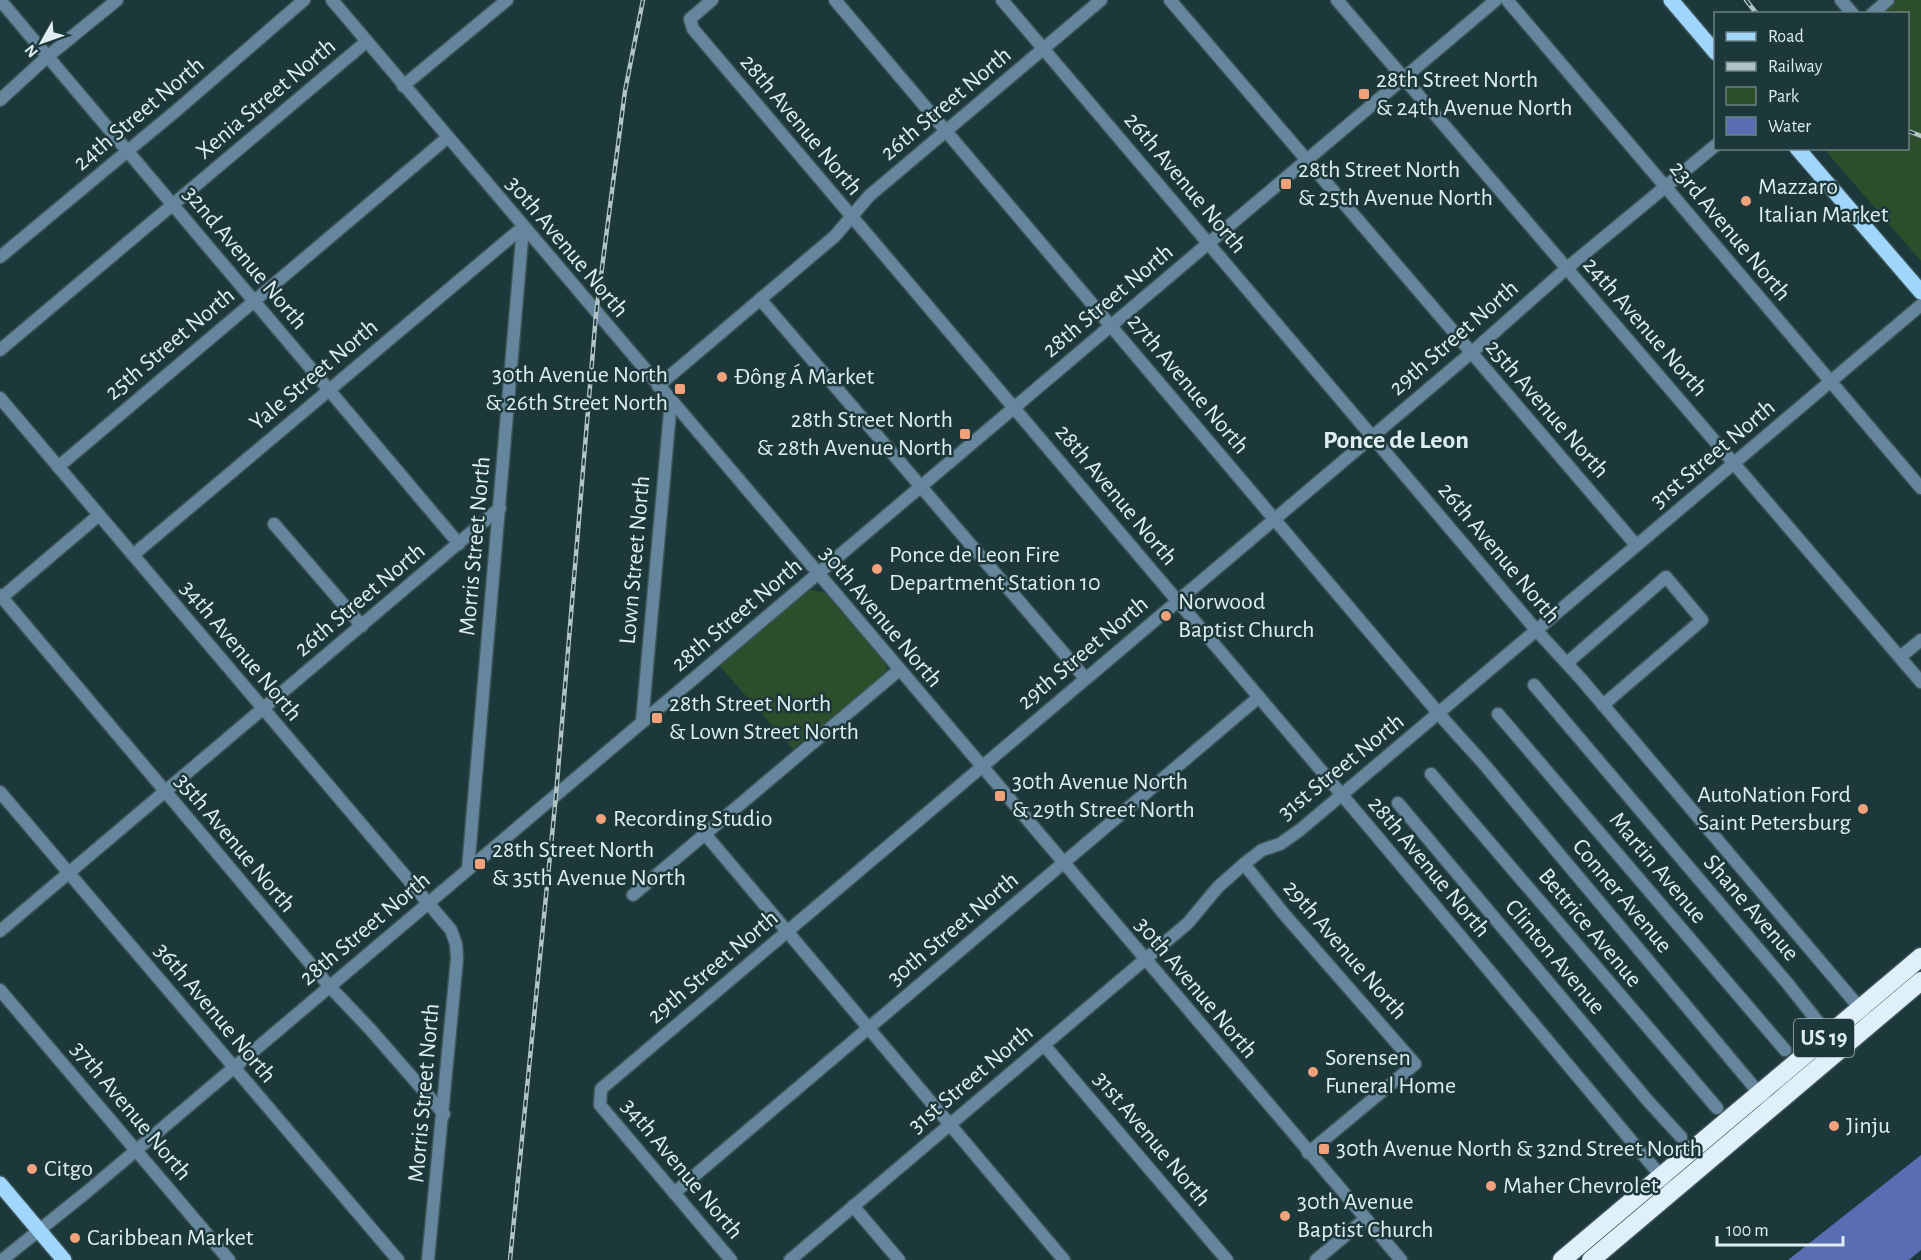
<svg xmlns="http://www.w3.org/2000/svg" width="1921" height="1260" font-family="'Alegreya Sans',sans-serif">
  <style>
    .green { fill: #2d4e2b }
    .water { fill: #596db3 }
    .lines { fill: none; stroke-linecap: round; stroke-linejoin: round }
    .minor-casing { stroke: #3c5558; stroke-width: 15 }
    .major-casing { stroke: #3c5558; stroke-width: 18 }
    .highway-casing { stroke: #3c5558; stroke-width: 21 }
    .minor { stroke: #65869c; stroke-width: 12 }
    .major { stroke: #a0d6fc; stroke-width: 15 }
    .highway { stroke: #e0f0fb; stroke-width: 18 }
    .rail-casing { stroke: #b0c3c5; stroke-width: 4.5 }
    .rail { stroke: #1d383b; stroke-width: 2; stroke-dasharray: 7; stroke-linecap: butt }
    .poi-dot { fill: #f1a27b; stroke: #1d383b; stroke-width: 2 }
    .labels { text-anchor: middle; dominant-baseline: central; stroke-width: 5; stroke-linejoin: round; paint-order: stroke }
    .shield { fill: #1d383b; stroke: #a4b7ba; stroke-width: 1.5 }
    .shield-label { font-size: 22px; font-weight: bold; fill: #deeef0 }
    .poi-label { font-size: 24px; fill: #deeef0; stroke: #1d383b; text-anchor: start }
    .street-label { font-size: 24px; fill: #deeef0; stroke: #1d383b }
    .neighbourhood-label { font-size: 26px; font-weight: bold; fill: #deeef0; stroke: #1d383b }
  </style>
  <rect width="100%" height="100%" fill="#1d383b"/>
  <g class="green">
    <polygon points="1896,0 1921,0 1921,261 1824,149 1908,148 1908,14 1880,13"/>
    <polygon points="808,589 825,593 884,660 887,668 877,681 793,749 717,663"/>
  </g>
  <polygon class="water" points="1921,1155 1921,1250 1909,1260 1788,1260"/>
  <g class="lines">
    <defs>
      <g id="minor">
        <polyline points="0,0 459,544"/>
        <polyline points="332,0 1401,1260"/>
        <polyline points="712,0 690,19 693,29 1375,834 1665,1181"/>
        <polyline points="835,0 1446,722 1483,763 1764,1099"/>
        <polyline points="1002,0 1537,631 1582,680 1864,1013"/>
        <polyline points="1170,0 1636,545"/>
        <polyline points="1337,0 1921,682"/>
        <polyline points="1507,0 1921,488"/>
        <polyline points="1841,0 1853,14"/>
        <polyline points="1872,14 1888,0"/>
        <polyline points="403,86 507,0"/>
        <polyline points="0,100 47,57 117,0"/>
        <polyline points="0,257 177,110 304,0"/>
        <polyline points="760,299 1085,678"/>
        <polyline points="0,350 366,42"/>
        <polyline points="658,386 835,236 869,196 1101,0"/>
        <polyline points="0,398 451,930 456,944 457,959 428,1260"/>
        <polyline points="58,467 447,138"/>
        <polyline points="274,524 362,626"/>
        <polyline points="133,555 523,227"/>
        <polyline points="0,595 330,987 370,1029 444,1114"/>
        <polyline points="0,599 99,515"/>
        <polyline points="1900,657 1921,640"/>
        <polyline points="1567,663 1666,577 1702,620 1603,705"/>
        <polyline points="1534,685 1788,984 1818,1022"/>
        <polyline points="1498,714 1785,1050"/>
        <polyline points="642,722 671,401"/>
        <polyline points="1431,774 1717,1108"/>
        <polyline points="0,792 398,1260"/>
        <polyline points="1398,803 1648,1101 1681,1137"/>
        <polyline points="705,834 1064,1260"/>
        <polyline points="1244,864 1284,914 1415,1064 1308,1153"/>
        <polyline points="468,869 523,227"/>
        <polyline points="633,895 899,670"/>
        <polyline points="0,931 500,508"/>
        <polyline points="0,990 229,1260"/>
        <polyline points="1044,1045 1227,1260"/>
        <polyline points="674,1193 1259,697"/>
        <polyline points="853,1206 899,1260"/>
        <polyline points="2,1260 88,1191 1496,0"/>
        <polyline points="731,1260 600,1105 601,1089 1471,353 1567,268 1716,145"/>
        <polyline points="790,1260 1188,923 1218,887 1244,864 1262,850 1280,844 1300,830 1921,305"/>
        <polyline points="1316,1260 1365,1219"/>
      </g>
      <g id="major">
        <polyline points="1671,0 1716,53"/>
        <polyline points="1797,148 1921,292"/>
        <polyline points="0,1184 64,1260"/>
      </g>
      <g id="highway">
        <polyline points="1562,1260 1921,957"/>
        <polyline points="1591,1260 1921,981"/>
      </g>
    </defs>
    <use href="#minor" class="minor-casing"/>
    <use href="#major" class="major-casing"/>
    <use href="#highway" class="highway-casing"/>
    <use href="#minor" class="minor"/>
    <use href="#major" class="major"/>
    <use href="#highway" class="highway"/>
    <defs>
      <g id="rail">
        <polyline points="1746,0 1757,14"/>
        <polyline points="1908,131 1921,136"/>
        <polyline points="510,1260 556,795 596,314 625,91 643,0"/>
      </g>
    </defs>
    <use href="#rail" class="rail-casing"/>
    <use href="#rail" class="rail"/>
  </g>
  <g class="poi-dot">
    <rect x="1358" y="88" width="12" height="12" rx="3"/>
    <rect x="1280" y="178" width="12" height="12" rx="3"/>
    <circle cx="1746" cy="201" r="6"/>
    <circle cx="722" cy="377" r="6"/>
    <rect x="674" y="383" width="12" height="12" rx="3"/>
    <rect x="959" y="428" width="12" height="12" rx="3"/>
    <circle cx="877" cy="569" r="6"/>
    <circle cx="1166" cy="616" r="6"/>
    <rect x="651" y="712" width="12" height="12" rx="3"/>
    <rect x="994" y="790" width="12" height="12" rx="3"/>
    <circle cx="1863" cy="809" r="6"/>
    <circle cx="601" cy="819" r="6"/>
    <rect x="474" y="858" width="12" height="12" rx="3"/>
    <circle cx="1313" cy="1072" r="6"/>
    <circle cx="1834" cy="1126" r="6"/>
    <rect x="1318" y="1143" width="12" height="12" rx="3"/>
    <circle cx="32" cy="1169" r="6"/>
    <circle cx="1491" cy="1186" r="6"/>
    <circle cx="1285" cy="1216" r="6"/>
    <circle cx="75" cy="1238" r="6"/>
  </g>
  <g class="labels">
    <rect class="shield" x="1794" y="1019" width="60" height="38" rx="4.5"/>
    <g class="shield-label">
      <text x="1824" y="1038">US 19</text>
    </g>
    <g class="poi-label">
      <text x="1376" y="80">28th Street North<tspan x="1376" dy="28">&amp; 24th Avenue North</tspan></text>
      <text x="1298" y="170">28th Street North<tspan x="1298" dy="28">&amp; 25th Avenue North</tspan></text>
      <text x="1758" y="187">Mazzaro<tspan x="1758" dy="28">Italian Market</tspan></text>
      <text x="668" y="375" text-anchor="end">30th Avenue North<tspan x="668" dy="28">&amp; 26th Street North</tspan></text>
      <text x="734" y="377">Đông Á Market</text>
      <text x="953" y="420" text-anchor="end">28th Street North<tspan x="953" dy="28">&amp; 28th Avenue North</tspan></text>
      <text x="889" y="555">Ponce de Leon Fire<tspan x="889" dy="28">Department Station 10</tspan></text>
      <text x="1178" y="602">Norwood<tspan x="1178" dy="28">Baptist Church</tspan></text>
      <text x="669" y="704">28th Street North<tspan x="669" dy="28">&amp; Lown Street North</tspan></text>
      <text x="1012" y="782">30th Avenue North<tspan x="1012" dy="28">&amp; 29th Street North</tspan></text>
      <text x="1851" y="795" text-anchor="end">AutoNation Ford<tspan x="1851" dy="28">Saint Petersburg</tspan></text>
      <text x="613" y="819">Recording Studio</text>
      <text x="492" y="850">28th Street North<tspan x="492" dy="28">&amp; 35th Avenue North</tspan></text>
      <text x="1325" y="1058">Sorensen<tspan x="1325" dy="28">Funeral Home</tspan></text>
      <text x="1846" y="1126">Jinju</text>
      <text x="1336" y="1149">30th Avenue North &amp; 32nd Street North</text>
      <text x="44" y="1169">Citgo</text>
      <text x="1503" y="1186">Maher Chevrolet</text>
      <text x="1297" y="1202">30th Avenue<tspan x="1297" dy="28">Baptist Church</tspan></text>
      <text x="87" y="1238">Caribbean Market</text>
    </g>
    <g class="street-label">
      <text transform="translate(266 99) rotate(-40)">Xenia Street North</text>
      <text transform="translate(946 104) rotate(-40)">26th Street North</text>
      <text transform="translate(139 114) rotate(-40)">24th Street North</text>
      <text transform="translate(801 125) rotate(50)">28th Avenue North</text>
      <text transform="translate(1185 183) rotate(50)">26th Avenue North</text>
      <text transform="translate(1730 231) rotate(50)">23rd Avenue North</text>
      <text transform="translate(567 247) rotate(50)">30th Avenue North</text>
      <text transform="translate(245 258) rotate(50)">32nd Avenue North</text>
      <text transform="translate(1108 301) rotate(-40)">28th Street North</text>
      <text transform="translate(1645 327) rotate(49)">24th Avenue North</text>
      <text transform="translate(1454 338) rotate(-41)">29th Street North</text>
      <text transform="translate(170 344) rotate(-40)">25th Street North</text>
      <text transform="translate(314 375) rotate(-40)">Yale Street North</text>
      <text transform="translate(1188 384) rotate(50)">27th Avenue North</text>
      <text transform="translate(1547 409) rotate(49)">25th Avenue North</text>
      <text transform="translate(1713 454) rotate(-40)">31st Street North</text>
      <text transform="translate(1116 495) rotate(50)">28th Avenue North</text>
      <text transform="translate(475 546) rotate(-85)">Morris Street North</text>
      <text transform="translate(1499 553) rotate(50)">26th Avenue North</text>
      <text transform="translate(635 560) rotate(-85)">Lown Street North</text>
      <text transform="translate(360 600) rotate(-40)">26th Street North</text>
      <text transform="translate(737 615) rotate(-40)">28th Street North</text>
      <text transform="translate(881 617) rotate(50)">30th Avenue North</text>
      <text transform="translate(241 651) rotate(50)">34th Avenue North</text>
      <text transform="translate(1083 653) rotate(-40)">29th Street North</text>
      <text transform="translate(1341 767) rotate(-39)">31st Street North</text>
      <text transform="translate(235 843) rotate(50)">35th Avenue North</text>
      <text transform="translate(1429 867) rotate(50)">28th Avenue North</text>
      <text transform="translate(1658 868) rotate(50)">Martin Avenue</text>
      <text transform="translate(1622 896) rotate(50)">Conner Avenue</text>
      <text transform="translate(1751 908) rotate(49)">Shane Avenue</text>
      <text transform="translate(1590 928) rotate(50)">Bettrice Avenue</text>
      <text transform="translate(365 929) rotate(-40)">28th Street North</text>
      <text transform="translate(953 929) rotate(-40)">30th Street North</text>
      <text transform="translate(1345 950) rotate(49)">29th Avenue North</text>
      <text transform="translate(1555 957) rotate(50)">Clinton Avenue</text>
      <text transform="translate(713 967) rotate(-40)">29th Street North</text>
      <text transform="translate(1196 988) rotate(50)">30th Avenue North</text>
      <text transform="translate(215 1013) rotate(50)">36th Avenue North</text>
      <text transform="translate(971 1079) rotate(-40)">31st Street North</text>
      <text transform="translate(424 1093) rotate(-85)">Morris Street North</text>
      <text transform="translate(131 1111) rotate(50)">37th Avenue North</text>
      <text transform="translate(1152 1139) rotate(50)">31st Avenue North</text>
      <text transform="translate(682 1169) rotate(50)">34th Avenue North</text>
    </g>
    <g class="neighbourhood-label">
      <text x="1396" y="440">Ponce de Leon</text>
    </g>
  </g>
  <rect x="1714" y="12" width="195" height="138" fill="#1d383b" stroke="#6a8183" stroke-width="1.5"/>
  <rect x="1726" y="32" width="30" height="9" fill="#a0d6fc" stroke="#6a8183" stroke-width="1.5"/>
  <text x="1768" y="42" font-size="18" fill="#deeef0">Road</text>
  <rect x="1726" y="62" width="30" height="9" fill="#b0c3c5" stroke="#6a8183" stroke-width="1.5"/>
  <text x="1768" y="72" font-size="18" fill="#deeef0">Railway</text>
  <rect x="1726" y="87" width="30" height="18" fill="#2d4e2b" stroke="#6a8183" stroke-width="1.5"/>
  <text x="1768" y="102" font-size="18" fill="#deeef0">Park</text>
  <rect x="1726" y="117" width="30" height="18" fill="#596db3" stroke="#6a8183" stroke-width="1.5"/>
  <text x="1768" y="132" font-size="18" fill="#deeef0">Water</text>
  <g transform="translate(42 42) rotate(230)" stroke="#1d383b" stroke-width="4.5" paint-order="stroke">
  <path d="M0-4.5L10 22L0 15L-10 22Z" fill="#deeef0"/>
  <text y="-9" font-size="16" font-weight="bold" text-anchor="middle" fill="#deeef0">N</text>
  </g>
  <path d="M1717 1236v9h126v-9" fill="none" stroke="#deeef0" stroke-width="3"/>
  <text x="1726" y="1236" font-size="18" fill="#deeef0" stroke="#1d383b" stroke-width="4.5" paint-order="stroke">100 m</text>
</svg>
